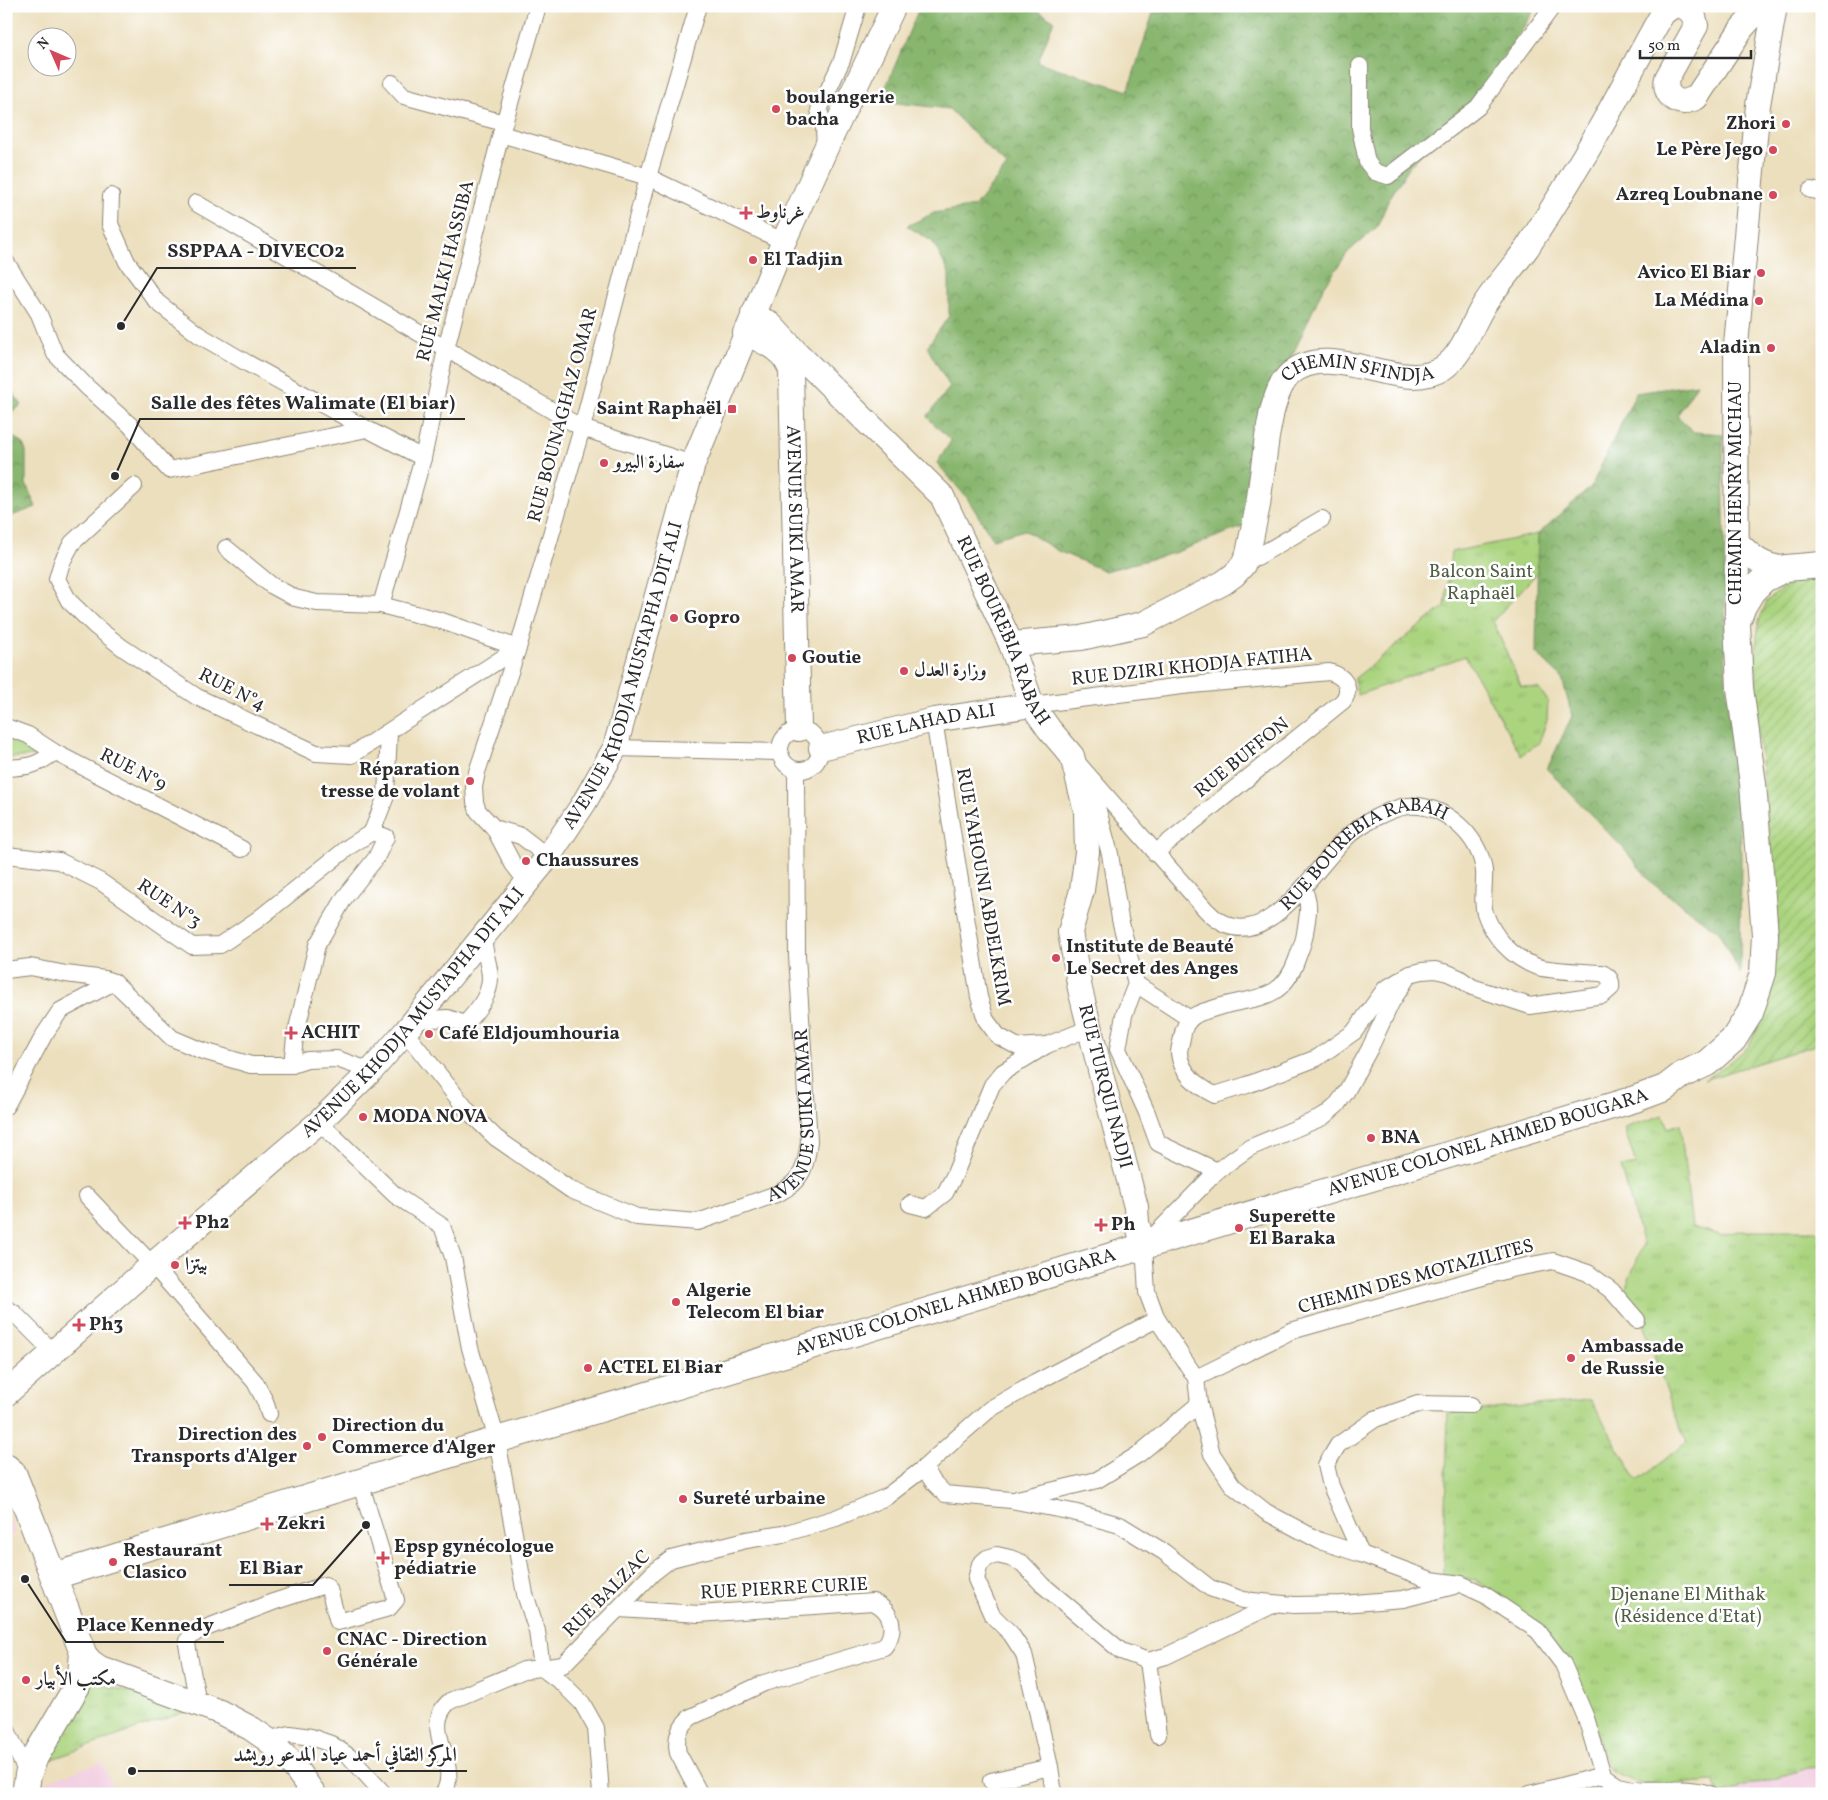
<svg xmlns="http://www.w3.org/2000/svg" width="1828" height="1800" font-family="Vollkorn,Amiri,serif">
  <style>
    .built { fill: #f2cfe1 }
    .grass { fill: #abd47f; stroke: #6b8055 }
    .forest { fill: url(#forest-crowns); stroke: #5a704c }
    .park { fill: url(#park-tufts); stroke: #6b8055 }
    .garden { fill: url(#garden-furrows); stroke: #6b8055 }
    .lines { fill: none; stroke-linecap: round; stroke-linejoin: round }
    .street-casing { stroke: #8c8574; stroke-width: 18 }
    .secondary-casing { stroke: #8c8574; stroke-width: 26 }
    .primary-casing { stroke: #8c8574; stroke-width: 28 }
    .street { stroke: #fff; stroke-width: 16 }
    .secondary { stroke: #fff; stroke-width: 24 }
    .primary { stroke: #fff; stroke-width: 26 }
    .poi-dot { fill: #d1495b; stroke: #fff; stroke-width: 2 }
    .labels { text-anchor: middle; dominant-baseline: central; stroke-width: 5; stroke-linejoin: round; paint-order: stroke }
    .poi-label { font-size: 19px; font-weight: bold; fill: #2b2b2b; stroke: #fff; text-anchor: start }
    .street-label { font-size: 19px; fill: #2b2b2b; stroke: #fff }
    .park-label { font-size: 19px; fill: #515e44; stroke: #fff }
    .leader { fill: none; stroke: #2b2b2b; stroke-width: 2 }
    .callout-dot { fill: #2b2b2b; stroke: #fff; stroke-width: 2 }
    .callout-label { font-size: 20px; text-anchor: middle; font-weight: bold; fill: #2b2b2b; stroke: #fff; stroke-width: 5; stroke-linejoin: round; paint-order: stroke }
  </style>
  <defs>
    <pattern id="forest-crowns" width="20" height="18" patternUnits="userSpaceOnUse" patternTransform="scale(1.25)"><rect width="20" height="18" fill="#88b66e"/><path d="M2 6a3 3 0 1 1 6 0M12 15a3 3 0 1 1 6 0" fill="none" stroke="#6f945b"/></pattern>
    <pattern id="park-tufts" width="24" height="20" patternUnits="userSpaceOnUse" patternTransform="scale(1.25)"><rect width="24" height="20" fill="#abd47f"/><path d="M3 7l-1-3M5 7V3M7 7l1-3M15 17l-1-3M17 17v-4M19 17l1-3" fill="none" stroke="#93b66e"/></pattern>
    <pattern id="garden-furrows" width="10" height="10" patternUnits="userSpaceOnUse" patternTransform="scale(1.25)"><rect width="10" height="10" fill="#abd47f"/><path d="M-1 1l2-2M0 10L10 0M9 11l2-2" fill="none" stroke="#93b66e"/></pattern>
  </defs>
  <rect width="100%" height="100%" fill="#fff"/>
  <filter id="ink" filterUnits="userSpaceOnUse"><feTurbulence type="fractalNoise" baseFrequency=".02" numOctaves="2"/><feDisplacementMap in="SourceGraphic" scale="10" xChannelSelector="R" yChannelSelector="G"/><feConvolveMatrix kernelMatrix="1 2 1 2 8 2 1 2 1" color-interpolation-filters="sRGB"/></filter>
  <filter id="wash" filterUnits="userSpaceOnUse"><feTurbulence type="fractalNoise" baseFrequency=".0096" numOctaves="4" result="noise"/><feDisplacementMap in="SourceGraphic" scale="20" xChannelSelector="R" yChannelSelector="G"/><feGaussianBlur stdDeviation="1.12" result="paint"/><feColorMatrix in="noise" values="0 0 0 0 0 0 0 0 0 0 0 0 0 0 0 0 0 1.4 0 .05"/><feComposite in="paint" operator="in"/></filter>
  <g filter="url(#wash)">
    <rect width="100%" height="100%" fill="#ecdfbd"/>
    <g class="built">
      <polygon points="9,1517 15,1532 6,1540 6,1519"/>
      <polygon points="102,1762 115,1794 32,1794 33,1786"/>
      <polygon points="1822,1767 1822,1794 1721,1794 1808,1768"/>
    </g>
    <polygon class="grass" points="6,736 38,746 40,754 37,756 6,758"/>
    <g class="forest">
      <polygon points="920,6 1029,6 1054,20 1038,62 1128,91 1153,13 1167,12 1168,6 1537,6 1488,82 1409,167 1389,199 1377,227 1348,252 1322,290 1294,352 1271,390 1247,525 1174,553 1105,571 1058,551 1024,530 993,539 967,498 937,463 951,441 927,417 950,387 927,347 949,316 949,273 933,242 907,226 934,213 975,206 1007,166 949,109 880,101"/>
      <polygon points="6,381 9,388 22,405 7,415"/>
      <polygon points="1697,384 1677,416 1694,432 1723,434 1726,682 1741,842 1740,974 1719,932 1653,884 1623,848 1547,769 1572,716 1562,678 1536,653 1538,534 1591,487 1636,393"/>
      <polygon points="12,437 22,442 26,451 26,484 36,507 6,518 6,441"/>
    </g>
    <g class="park">
      <polygon points="1538,534 1537,573 1493,621 1521,686 1539,689 1548,701 1547,720 1539,743 1521,755 1465,656 1358,695 1354,679 1445,606 1451,552"/>
      <polygon points="1663,1115 1668,1128 1680,1124 1692,1227 1721,1235 1739,1231 1815,1231 1822,1234 1822,1767 1808,1768 1721,1794 1719,1794 1714,1781 1664,1785 1635,1782 1610,1771 1561,1652 1514,1606 1475,1580 1443,1574 1448,1413 1591,1400 1637,1481 1687,1442 1681,1432 1642,1321 1622,1297 1643,1245 1621,1167 1636,1164 1624,1128"/>
      <polygon points="86,1680 193,1709 44,1762"/>
    </g>
    <polygon class="garden" points="1802,574 1822,576 1822,1043 1704,1080 1723,1068 1748,1047 1768,1005 1778,947 1771,858 1757,725 1755,653 1759,621 1767,601 1785,586"/>
  </g>
  <g filter="url(#ink)">
    <g class="lines">
      <defs>
        <g id="street">
          <polyline points="1360,66 1360,128 1367,162 1375,172 1388,176 1478,107 1553,6"/>
          <polyline points="392,83 404,96 504,123"/>
          <polyline points="501,134 648,177 774,237 783,243"/>
          <polyline points="825,148 824,127 819,110 842,60 858,6"/>
          <polyline points="1811,190 1822,192"/>
          <polyline points="111,196 110,224 127,262 157,302 199,335 247,363 367,429 423,458"/>
          <polyline points="196,203 582,428 693,464"/>
          <polyline points="6,262 39,314 55,354 87,387 130,425 169,470 367,429"/>
          <polyline points="134,486 72,543 62,562 57,579 69,601 96,627 123,648 197,697 316,753 352,755 518,648"/>
          <polyline points="226,548 271,585 295,598 317,603 381,605 442,621 518,648"/>
          <polyline points="1248,554 1257,557 1322,519"/>
          <polyline points="381,605 423,458 446,349 501,134 538,6"/>
          <path d="M1032,705L1182,686L1329,672C1344,676 1353,687 1343,701L1155,853"/>
          <polyline points="934,720 979,997 986,1020 998,1036 1018,1047 1047,1045"/>
          <polyline points="6,727 28,735 54,752 242,849"/>
          <circle cx="800" cy="750" r="20"/>
          <polyline points="615,748 780,752"/>
          <path id="s1" d="M1075,760L1206,910C1261,968 1313,868 1348,836C1361,824 1390,808 1408,806C1444,803 1480,836 1484,871C1485,884 1481,900 1485,913C1493,937 1512,957 1535,966C1547,971 1587,972 1602,973C1609,976 1612,981 1611,988L1603,995L1530,1006L1472,987L1459,978L1448,973L1435,970L1422,971L1410,974L1385,989L1354,1032L1317,1058L1247,1085L1215,1095C1198,1087 1181,1073 1179,1053C1179,1049 1181,1043 1182,1038C1183,1029 1186,1021 1194,1016C1200,1012 1206,1011 1212,1009C1251,995 1281,1006 1297,959C1300,950 1304,942 1305,933C1307,918 1312,903 1303,889"/>
          <path d="M6,768C27,767 38,766 54,752"/>
          <polyline points="1092,789 1110,854 1120,919 1136,984 1124,1015 1118,1049 1147,1113 1158,1143 1217,1171"/>
          <polyline points="494,828 521,836 548,857"/>
          <polyline points="372,832 386,796 389,732"/>
          <polyline points="6,855 59,861 101,882 192,946 220,945 257,920 350,846 372,832"/>
          <polyline points="527,882 513,864 494,828 478,811 475,802 474,787 477,772 518,648 582,428 648,177 698,6"/>
          <polyline points="6,970 30,967 66,974 105,979 114,982 172,1038 200,1050 251,1065 292,1065 307,1060 337,1059 371,1071"/>
          <polyline points="1407,978 1391,1003 1370,1048 1346,1092 1336,1106 1323,1117 1249,1148 1217,1171 1144,1246 1147,1292 1157,1319 1196,1378 1199,1404 1212,1454 1233,1486 1266,1512 1320,1541 1361,1554 1431,1580 1461,1584 1485,1595 1538,1631 1563,1664 1586,1718 1603,1775"/>
          <polyline points="1136,984 1190,1019"/>
          <path d="M415,1020L448,1018L465,1024C479,1009 494,991 489,969C487,958 484,949 483,938"/>
          <path id="s2" d="M405,1032L468,1111L496,1138L571,1190L637,1217L698,1222L779,1193C803,1180 806,1167 809,1141L797,956L796,770"/>
          <polyline points="292,1065 295,1037 317,945 345,897 376,858 386,837 372,832"/>
          <polyline points="6,1106 44,1035 60,1011 114,982"/>
          <polyline points="319,1122 395,1195 442,1226 453,1257 470,1348 497,1440 525,1594 537,1631 542,1668 562,1683 582,1703 596,1728 601,1794"/>
          <polyline points="87,1196 160,1273 255,1382 265,1401 269,1414"/>
          <polyline points="910,1204 926,1208 945,1193 954,1176 992,1085 1003,1072 1047,1045 1090,1028"/>
          <polyline points="6,1308 14,1313 53,1352"/>
          <polyline points="1196,1378 1291,1331 1511,1269 1553,1261 1588,1273 1612,1291 1637,1320"/>
          <polyline points="924,1468 934,1483 945,1494 1011,1500 1073,1512 1120,1525 1164,1552 1210,1588 1243,1600 1294,1605 1342,1604 1403,1599 1454,1586"/>
          <polyline points="1017,1499 1097,1480 1139,1454 1199,1404"/>
          <polyline points="1361,1554 1331,1486 1326,1465 1338,1445 1375,1419 1418,1404 1471,1405"/>
          <path d="M619,1609L699,1614L873,1602C893,1611 897,1631 884,1647L764,1683L691,1717C679,1727 675,1738 678,1753L700,1794"/>
          <polyline points="1148,1661 1158,1735"/>
          <polyline points="198,1704 187,1644 189,1638 198,1631 273,1602 325,1585 329,1589 338,1622 389,1608 396,1600 360,1482"/>
          <polyline points="6,1728 28,1775"/>
          <polyline points="268,1740 290,1734 311,1737 331,1744 350,1757 384,1794"/>
          <path d="M1603,1775C1608,1779 1614,1784 1619,1786C1649,1795 1681,1784 1709,1794"/>
          <polyline points="991,1781 1050,1767"/>
          <path d="M443,1794C463,1764 418,1728 450,1701L524,1670L563,1665L653,1573L671,1559L746,1540L783,1534L836,1518L886,1497L924,1468L959,1436L990,1409L1035,1383L1157,1319"/>
          <polyline points="1054,1794 1050,1767 1024,1654 1011,1634 992,1615 976,1579 980,1564 987,1558 997,1555 1010,1558 1022,1563 1044,1586 1121,1651 1148,1661 1166,1656 1275,1604"/>
          <polyline points="1530,1794 1603,1775"/>
        </g>
        <g id="secondary">
          <path d="M1681,6C1691,9 1695,16 1696,26L1667,78C1664,91 1671,101 1684,102L1696,98L1742,28L1762,6"/>
          <path id="s3" d="M753,314L770,324L795,351L942,496L1011,644L1032,705L1049,729L1072,756L1086,811L1087,852L1082,890L1070,932L1080,989L1102,1078L1136,1207L1137,1223L1144,1246"/>
          <path id="s4" d="M745,333C764,342 784,349 791,371L799,729"/>
          <path d="M1736,541C1751,557 1764,568 1786,568"/>
          <polyline points="1737,622 1736,345 1758,105 1775,6"/>
          <path id="s5" d="M1011,644L1081,638L1143,624L1223,583L1234,575L1243,565L1248,554L1258,505L1267,437L1272,411C1276,398 1280,383 1290,374C1331,338 1401,396 1443,368C1462,356 1472,324 1484,305C1497,285 1513,267 1527,248C1543,223 1560,197 1575,171C1607,120 1633,65 1663,13L1673,6"/>
          <path id="s6" d="M821,748L934,720L1032,705"/>
          <path id="s7" d="M6,1394L152,1265L319,1122L371,1071L405,1032L548,857L584,803L615,748L693,464L783,243L825,150L894,6"/>
          <polyline points="83,1653 91,1662 100,1668 220,1712 252,1729 268,1740 290,1761 314,1794"/>
        </g>
        <g id="primary">
          <polyline points="6,1467 13,1473 17,1483 83,1653 81,1674 77,1686 35,1757 28,1775 25,1794"/>
          <path id="s8" d="M54,1576L497,1440L1635,1099L1665,1088L1682,1075L1707,1063L1733,1040L1750,1013L1763,973L1765,935L1753,784L1740,688L1737,622L1743,606L1752,591L1764,579L1786,568L1822,565"/>
        </g>
      </defs>
      <use href="#street" class="street-casing"/>
      <use href="#secondary" class="secondary-casing"/>
      <use href="#primary" class="primary-casing"/>
      <use href="#street" class="street"/>
      <use href="#secondary" class="secondary"/>
      <use href="#primary" class="primary"/>
    </g>
  </g>
  <g class="poi-dot">
    <circle cx="776" cy="109" r="5"/>
    <circle cx="1786" cy="124" r="5"/>
    <circle cx="1773" cy="150" r="5"/>
    <circle cx="1773" cy="195" r="5"/>
    <path d="M743.5 205.5h5v5h5v5h-5v5h-5v-5h-5v-5h5z"/>
    <circle cx="753" cy="260" r="5"/>
    <circle cx="1761" cy="273" r="5"/>
    <circle cx="1759" cy="301" r="5"/>
    <circle cx="1771" cy="348" r="5"/>
    <rect x="727" y="404" width="10" height="10" rx="2.5"/>
    <circle cx="604" cy="463" r="5"/>
    <circle cx="674" cy="618" r="5"/>
    <circle cx="792" cy="658" r="5"/>
    <circle cx="904" cy="671" r="5"/>
    <circle cx="470" cy="781" r="5"/>
    <circle cx="526" cy="861" r="5"/>
    <circle cx="1056" cy="958" r="5"/>
    <path d="M288.5 1025.5h5v5h5v5h-5v5h-5v-5h-5v-5h5z"/>
    <circle cx="429" cy="1034" r="5"/>
    <circle cx="363" cy="1117" r="5"/>
    <circle cx="1371" cy="1138" r="5"/>
    <path d="M182.5 1215.5h5v5h5v5h-5v5h-5v-5h-5v-5h5z"/>
    <path d="M1098.5 1217.5h5v5h5v5h-5v5h-5v-5h-5v-5h5z"/>
    <circle cx="1239" cy="1228" r="5"/>
    <circle cx="175" cy="1265" r="5"/>
    <circle cx="676" cy="1302" r="5"/>
    <path d="M76.5 1317.5h5v5h5v5h-5v5h-5v-5h-5v-5h5z"/>
    <circle cx="1571" cy="1358" r="5"/>
    <circle cx="588" cy="1368" r="5"/>
    <circle cx="322" cy="1437" r="5"/>
    <circle cx="307" cy="1446" r="5"/>
    <circle cx="683" cy="1499" r="5"/>
    <path d="M264.5 1516.5h5v5h5v5h-5v5h-5v-5h-5v-5h5z"/>
    <path d="M380.5 1550.5h5v5h5v5h-5v5h-5v-5h-5v-5h5z"/>
    <circle cx="113" cy="1562" r="5"/>
    <circle cx="327" cy="1651" r="5"/>
    <circle cx="26" cy="1680" r="5"/>
  </g>
  <g class="labels">
    <g class="poi-label">
      <text x="786" y="98">boulangerie<tspan x="786" dy="22">bacha</tspan></text>
      <text x="1776" y="124" text-anchor="end">Zhori</text>
      <text x="1763" y="150" text-anchor="end">Le Père Jego</text>
      <text x="1763" y="195" text-anchor="end">Azreq Loubnane</text>
      <text x="756" y="213">غرناوط</text>
      <text x="763" y="260">El Tadjin</text>
      <text x="1751" y="273" text-anchor="end">Avico El Biar</text>
      <text x="1749" y="301" text-anchor="end">La Médina</text>
      <text x="1761" y="348" text-anchor="end">Aladin</text>
      <text x="722" y="409" text-anchor="end">Saint Raphaël</text>
      <text x="614" y="463">سفارة البيرو</text>
      <text x="684" y="618">Gopro</text>
      <text x="802" y="658">Goutie</text>
      <text x="914" y="671">وزارة العدل</text>
      <text x="460" y="770" text-anchor="end">Réparation<tspan x="460" dy="22">tresse de volant</tspan></text>
      <text x="536" y="861">Chaussures</text>
      <text x="1066" y="947">Institute de Beauté<tspan x="1066" dy="22">Le Secret des Anges</tspan></text>
      <text x="301" y="1033">ACHIT</text>
      <text x="439" y="1034">Café Eldjoumhouria</text>
      <text x="373" y="1117">MODA NOVA</text>
      <text x="1381" y="1138">BNA</text>
      <text x="1249" y="1217">Superette<tspan x="1249" dy="22">El Baraka</tspan></text>
      <text x="195" y="1223">Ph2</text>
      <text x="1111" y="1225">Ph</text>
      <text x="185" y="1265">بيتزا</text>
      <text x="686" y="1291">Algerie<tspan x="686" dy="22">Telecom El biar</tspan></text>
      <text x="89" y="1325">Ph3</text>
      <text x="1581" y="1347">Ambassade<tspan x="1581" dy="22">de Russie</tspan></text>
      <text x="598" y="1368">ACTEL El Biar</text>
      <text x="332" y="1426">Direction du<tspan x="332" dy="22">Commerce d'Alger</tspan></text>
      <text x="297" y="1435" text-anchor="end">Direction des<tspan x="297" dy="22">Transports d'Alger</tspan></text>
      <text x="693" y="1499">Sureté urbaine</text>
      <text x="277" y="1524">Zekri</text>
      <text x="394" y="1547">Epsp gynécologue<tspan x="394" dy="22">pédiatrie</tspan></text>
      <text x="123" y="1551">Restaurant<tspan x="123" dy="22">Clasico</tspan></text>
      <text x="337" y="1640">CNAC - Direction<tspan x="337" dy="22">Générale</tspan></text>
      <text x="36" y="1680">مكتب الأبيار</text>
    </g>
    <g class="street-label">
      <text transform="translate(446 271) rotate(-76)">RUE MALKI HASSIBA</text>
      <text stroke="none"><textPath href="#s5" startOffset="520">CHEMIN SFINDJA</textPath></text>
      <text transform="translate(563 415) rotate(-75)">RUE BOUNAGHAZ OMAR</text>
      <text transform="translate(1736 493) rotate(-90)">CHEMIN HENRY MICHAU</text>
      <text stroke="none"><textPath href="#s4" startOffset="210">AVENUE SUIKI AMAR</textPath></text>
      <text stroke="none"><textPath href="#s3" startOffset="411">RUE BOUREBIA RABAH</textPath></text>
      <text transform="translate(1192 667) rotate(-6)">RUE DZIRI KHODJA FATIHA</text>
      <text stroke="none"><textPath href="#s7" startOffset="964">AVENUE KHODJA MUSTAPHA DIT ALI</textPath></text>
      <text transform="translate(232 690) rotate(27)">RUE N°4</text>
      <text stroke="none"><textPath href="#s6" startOffset="108">RUE LAHAD ALI</textPath></text>
      <text transform="translate(1242 758) rotate(-39)">RUE BUFFON</text>
      <text transform="translate(133 770) rotate(27)">RUE N°9</text>
      <text stroke="none"><textPath href="#s1" startOffset="390">RUE BOUREBIA RABAH</textPath></text>
      <text transform="translate(983 887) rotate(80)">RUE YAHOUNI ABDELKRIM</text>
      <text transform="translate(169 904) rotate(34)">RUE N°3</text>
      <text stroke="none"><textPath href="#s7" startOffset="559">AVENUE KHODJA MUSTAPHA DIT ALI</textPath></text>
      <text stroke="none"><textPath href="#s3" startOffset="894">RUE TURQUI NADJI</textPath></text>
      <text stroke="none"><textPath href="#s2" startOffset="532">AVENUE SUIKI AMAR</textPath></text>
      <text stroke="none"><textPath href="#s8" startOffset="1498">AVENUE COLONEL AHMED BOUGARA</textPath></text>
      <text transform="translate(1416 1277) rotate(-15)">CHEMIN DES MOTAZILITES</text>
      <text stroke="none"><textPath href="#s8" startOffset="942">AVENUE COLONEL AHMED BOUGARA</textPath></text>
      <text transform="translate(784 1589) rotate(-3)">RUE PIERRE CURIE</text>
      <text transform="translate(607 1594) rotate(-45)">RUE BALZAC</text>
    </g>
    <g class="park-label">
      <text x="1481" y="572">Balcon Saint<tspan x="1481" dy="22">Raphaël</tspan></text>
      <text x="1688" y="1595">Djenane El Mithak<tspan x="1688" dy="22">(Résidence d'Etat)</tspan></text>
    </g>
  </g>
  <path class="leader" d="M121 326L157 268H356M115 476L140 419H465M366 1525L313 1585H229M25 1579L66 1642H224M132 1771L223 1771H467"/>
  <g class="callout-dot">
    <circle cx="121" cy="326" r="5"/>
    <circle cx="115" cy="476" r="5"/>
    <circle cx="366" cy="1525" r="5"/>
    <circle cx="25" cy="1579" r="5"/>
    <circle cx="132" cy="1771" r="5"/>
  </g>
  <g class="callout-label">
    <text x="256" y="257">SSPPAA - DIVECO2</text>
    <text x="303" y="409">Salle des fêtes Walimate (El biar)</text>
    <text x="271" y="1574">El Biar</text>
    <text x="145" y="1631">Place Kennedy</text>
    <text x="345" y="1761">المركز الثقافي أحمد عياد المدعو رويشد</text>
  </g>
  <rect width="1828" height="1800" fill="none" stroke="#fff" stroke-width="25"/>
  <g transform="translate(52 52) rotate(315)"><circle r="24" fill="#ffffff" stroke="#aaaaaa"/>
  <path d="M0-4L9 19L0 12L-9 19Z" fill="#d1495b"/>
  <text y="-8" font-size="14" font-weight="bold" text-anchor="middle" fill="#2b2b2b">N</text>
  </g>
  <path d="M1640 50v8h111v-8" fill="none" stroke="#2b2b2b" stroke-width="2.5"/>
  <text x="1648" y="50" font-size="15" fill="#2b2b2b" stroke="#ffffff" stroke-width="4" paint-order="stroke">50 m</text>
</svg>
